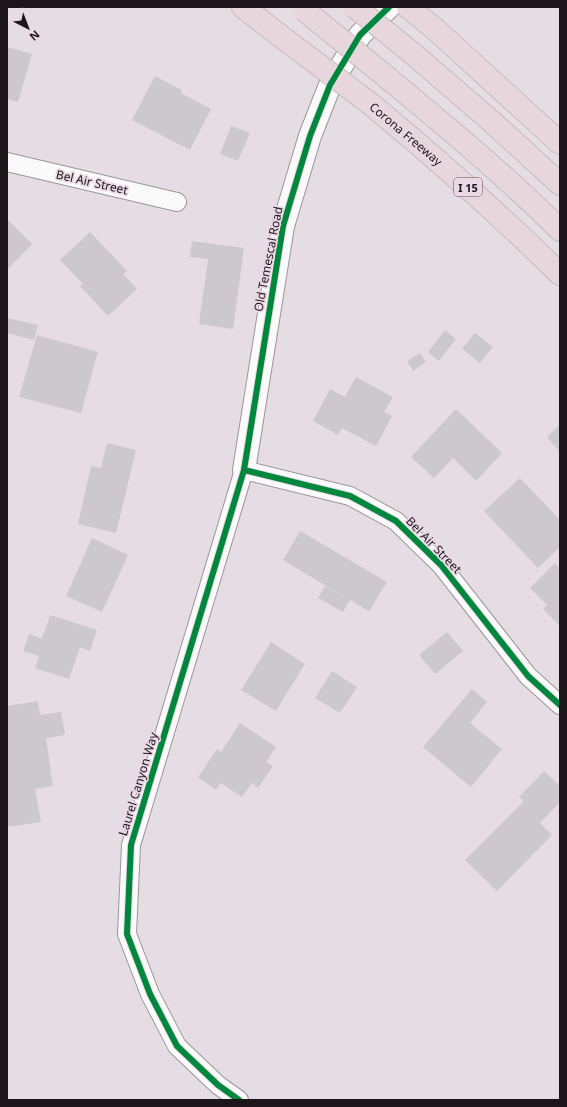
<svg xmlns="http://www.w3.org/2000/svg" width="567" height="1107" font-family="'Noto Sans',sans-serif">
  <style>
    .building { fill: #cdc8cd }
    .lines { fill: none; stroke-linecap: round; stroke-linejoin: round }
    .street-casing { stroke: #9b959a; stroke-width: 20 }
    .secondary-casing { stroke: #9b959a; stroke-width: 24 }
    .highway-casing { stroke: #c0bcbf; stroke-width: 24 }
    .street { stroke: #fbfafb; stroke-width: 18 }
    .secondary { stroke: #fbfafb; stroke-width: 22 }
    .highway { stroke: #e7d6dc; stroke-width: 22 }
    .highway-bridge-casing { stroke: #c0bcbf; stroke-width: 24; stroke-linecap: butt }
    .highway-bridge { stroke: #e7d6dc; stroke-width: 22 }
    .cycleway-casing { stroke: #ead9e5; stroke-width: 8 }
    .cycleway { stroke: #00873e; stroke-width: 6 }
    .labels { text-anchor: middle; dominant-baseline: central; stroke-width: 3.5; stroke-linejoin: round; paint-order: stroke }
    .shield { fill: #ead9e5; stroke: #5a5057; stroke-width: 1 }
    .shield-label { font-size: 11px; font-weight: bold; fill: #1c161a }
    .street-label { font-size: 12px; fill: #1c161a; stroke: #ead9e5 }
  </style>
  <rect width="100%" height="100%" fill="#e6dde4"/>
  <g class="building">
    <polygon points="7,47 32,54 18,102 7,99"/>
    <polygon points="155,76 182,90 181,93 211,109 190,150 132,120"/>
    <polygon points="231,126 250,133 238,161 220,154"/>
    <polygon points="7,219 32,244 7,270"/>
    <polygon points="90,232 127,271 123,274 137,289 108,316 80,286 83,284 60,260"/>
    <polygon points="192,241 244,248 233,329 199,324 208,259 190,257"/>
    <polygon points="7,318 38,325 34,340 7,333"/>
    <polygon points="445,330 456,339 439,361 428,352"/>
    <polygon points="475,333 493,347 480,363 462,349"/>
    <polygon points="37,335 98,352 81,413 19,397"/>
    <polygon points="420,353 426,362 413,371 407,361"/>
    <polygon points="356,377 393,397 384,412 392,416 376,446 342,428 338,435 313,421 330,389 345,397"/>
    <polygon points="456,409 502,453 476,481 453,458 434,478 411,457"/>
    <polygon points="560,424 560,452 547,437"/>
    <polygon points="107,443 136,450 116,533 78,524 91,466 101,468"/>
    <polygon points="520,478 560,520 560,547 538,568 484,511"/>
    <polygon points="300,531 387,582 369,611 350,600 343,612 318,598 325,586 348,599 283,560"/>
    <polygon points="92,538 128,555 102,612 66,596"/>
    <polygon points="555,563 560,568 560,626 543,609 547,605 530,588"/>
    <polygon points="50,615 97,630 90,651 80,647 69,679 35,668 39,656 23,651 29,634 42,639"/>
    <polygon points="447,632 463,651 435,674 419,655"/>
    <polygon points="271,642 305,664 276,711 241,690"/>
    <polygon points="332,671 357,687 340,713 315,698"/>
    <polygon points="472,689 487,702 470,723 502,749 471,787 423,747"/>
    <polygon points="38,701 40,715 61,712 65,735 46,738 53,786 35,789 41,822 7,827 7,706"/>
    <polygon points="240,723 276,747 266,762 273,766 258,788 252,783 242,797 221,783 216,790 198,777 217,749 221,752"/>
    <polygon points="544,771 560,786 560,802 540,823 552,835 497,891 465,860 524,801 519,797"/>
  </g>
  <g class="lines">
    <defs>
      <g id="street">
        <polyline points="7,162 177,202"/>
        <polyline points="239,1100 218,1085 177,1046 150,994 127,934 131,845 244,470 350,496 396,521 441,565 528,676 560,705"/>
      </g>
      <polyline id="secondary" points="244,470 283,226 310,136 330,85 360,35 389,7"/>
      <g id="highway">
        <polyline points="243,7 287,41"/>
        <polyline points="408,7 436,30 560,143"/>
        <polyline points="412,53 491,121 560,184"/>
        <path d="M389,79C448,128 506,176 560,230"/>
        <path d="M372,105C437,159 500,215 560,274"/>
      </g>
    </defs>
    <use href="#street" class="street-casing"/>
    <use href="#secondary" class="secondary-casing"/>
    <use href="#highway" class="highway-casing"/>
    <use href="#street" class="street"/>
    <use href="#secondary" class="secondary"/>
    <use href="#highway" class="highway"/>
    <defs>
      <g id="highway-bridge">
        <polyline points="355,7 412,53"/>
        <polyline points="304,10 389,79"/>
        <polyline points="287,41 372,105"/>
      </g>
    </defs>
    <use href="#highway-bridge" class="highway-bridge-casing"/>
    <use href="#highway-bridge" class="highway-bridge"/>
    <defs>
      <g id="cycleway">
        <polyline points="244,470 350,496 396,521 441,565 528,676 560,705"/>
        <polyline points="239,1100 218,1085 177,1046 150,994 127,934 131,845 244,470 283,226 310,136 330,85 360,35 389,7"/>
      </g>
    </defs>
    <use href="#cycleway" class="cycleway-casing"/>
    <use href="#cycleway" class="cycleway"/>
  </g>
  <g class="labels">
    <rect class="shield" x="454" y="178" width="28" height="18" rx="3"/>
    <g class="shield-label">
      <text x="468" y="187">I 15</text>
    </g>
    <g class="street-label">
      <text transform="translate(406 134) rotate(40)">Corona Freeway</text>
      <text transform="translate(92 182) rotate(13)">Bel Air Street</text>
      <text transform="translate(268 259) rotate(-79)">Old Temescal Road</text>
      <text transform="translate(434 545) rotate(46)">Bel Air Street</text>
      <text transform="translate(138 784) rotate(-73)">Laurel Canyon Way</text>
    </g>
  </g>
  <rect width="567" height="1107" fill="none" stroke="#1c161a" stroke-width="16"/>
  <g transform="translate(28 28) rotate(138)" stroke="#ead9e5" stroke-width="3" paint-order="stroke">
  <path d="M0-3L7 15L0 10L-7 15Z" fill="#1c161a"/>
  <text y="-6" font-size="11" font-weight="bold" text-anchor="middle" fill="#1c161a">N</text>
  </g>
</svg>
